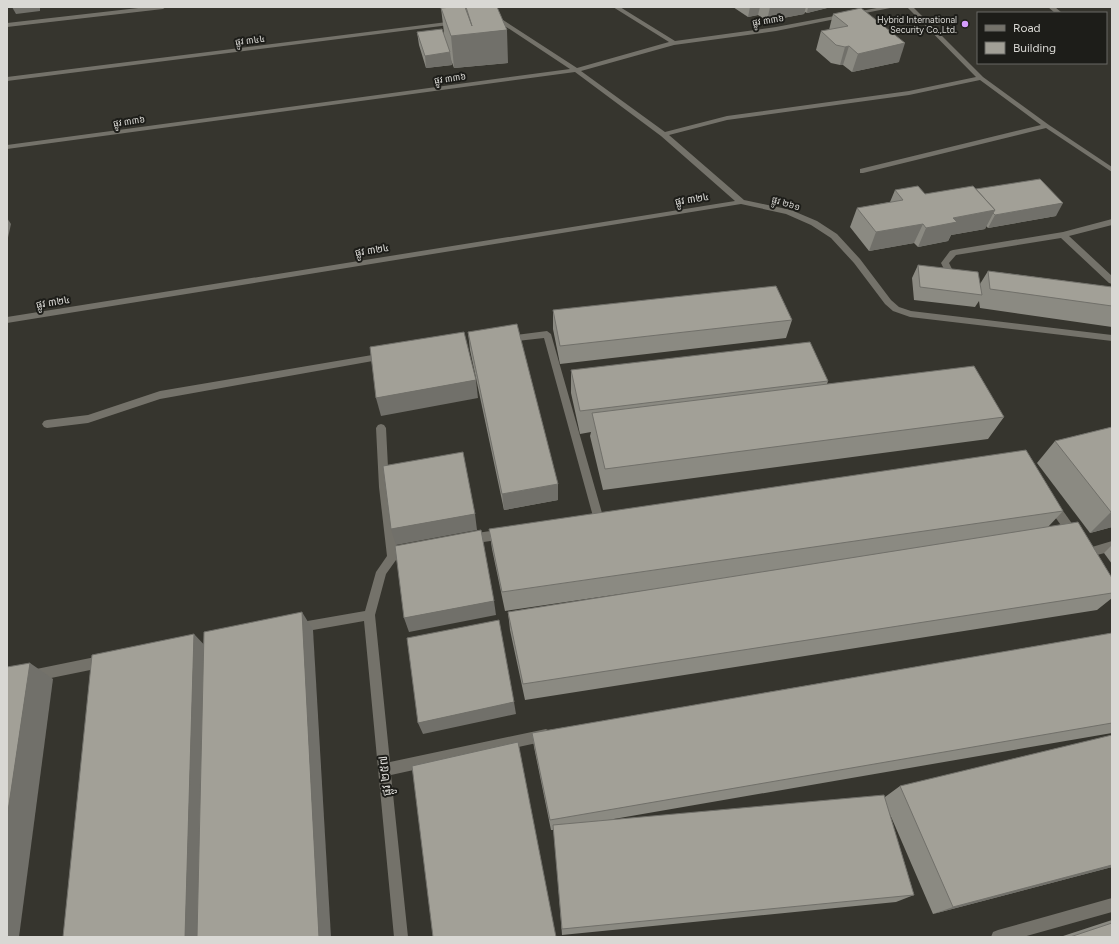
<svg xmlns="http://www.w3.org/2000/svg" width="1119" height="944" font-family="Figtree,'Noto Sans Khmer',sans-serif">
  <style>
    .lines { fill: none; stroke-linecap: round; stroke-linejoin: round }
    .minor { fill: #74726a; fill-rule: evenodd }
    .wall { fill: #8b8a82 }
    .shaded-wall { fill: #71706a }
    .building { fill: #a2a097; stroke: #71706a }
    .poi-dot { fill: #d49cfc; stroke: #1d1d19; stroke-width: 1.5 }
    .labels { text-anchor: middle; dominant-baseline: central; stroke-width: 4; stroke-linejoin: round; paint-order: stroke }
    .far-poi-label { font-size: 9px; fill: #d9d8d4; stroke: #1d1d19; text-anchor: end }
    .far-street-label { font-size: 9px; fill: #d9d8d4; stroke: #1d1d19 }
    .street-label { font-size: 10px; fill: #d9d8d4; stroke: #1d1d19 }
    .near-street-label { font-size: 12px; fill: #d9d8d4; stroke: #1d1d19 }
  </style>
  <rect width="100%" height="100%" fill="#36352e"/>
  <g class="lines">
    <g class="minor">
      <polygon points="147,7 166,7 163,9 7,27 7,23"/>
      <polygon points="476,7 483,7 577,68 669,42 613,7 620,7 675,41 776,27 882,7 895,7 776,31 674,45 581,71 665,132 727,116 909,91 976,77 907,7 913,7 983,77 1049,125 1112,167 1112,172 1046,128 863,173 860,173 860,169 1041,125 980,80 909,95 727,120 669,135 744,200 791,210 817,221 837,234 860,259 891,300 899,307 911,311 1112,335 1112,341 910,317 893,311 885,304 854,263 831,238 811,225 786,214 741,204 7,323 7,317 735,201 661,136 575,72 7,149 7,145 570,69"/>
      <polygon points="1048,7 1055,7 1062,13 1055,13"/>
      <polygon points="455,21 458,23 457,24 7,81 7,77"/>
      <polygon points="1112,219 1112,225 1069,236 1112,276 1112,284 1109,283 1061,238 956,255 949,263 953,271 961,276 957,279 947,275 941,263 950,251 953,250 1063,232"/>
      <polygon points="547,331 551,334 604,520 603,523 599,524 595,523 594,520 544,338 507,342 503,339 507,336"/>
      <polygon points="384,353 389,356 384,359 160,399 88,423 47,428 44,427 42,424 44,421 47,420 88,415 160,391"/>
      <polygon points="381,424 384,425 386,428 389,487 397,550 407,545 411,547 412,550 411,553 396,560 386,574 375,615 390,762 546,729 550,731 552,735 550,739 546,741 391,775 408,937 394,937 364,621 296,633 292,632 290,628 292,624 296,623 365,611 376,572 387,556 379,487 376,428 378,425"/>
      <polygon points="1052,500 1056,501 1078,532 1079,535 1078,538 1074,540 1070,538 1048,507 1047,504 1048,501"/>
      <polygon points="504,529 508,531 509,534 508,537 504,539 470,544 466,542 465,539 466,536 470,534"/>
      <polygon points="1112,541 1112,551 1086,558 1082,556 1081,553 1082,550"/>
      <polygon points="105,655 109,657 111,661 109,665 105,667 7,687 7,675"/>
      <polygon points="1112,898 1112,912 1023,937 991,937 993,932 998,930"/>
    </g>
  </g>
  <g class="wall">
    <polygon points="466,7 508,63 454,68 451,60 452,65 426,68 419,45 417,32 444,33 441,8 466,10"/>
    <polygon points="733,7 828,7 827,8 807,13 805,12 804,14 767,21 758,15 748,17"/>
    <polygon points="833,14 899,62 852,72 843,65 840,65 831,63 816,50 821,31 829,30"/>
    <polygon points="976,189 1056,216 988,228 986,226 985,229 951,235 948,241 918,247 914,243 869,251 850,227 857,208 890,202 895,190 925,194"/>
    <polygon points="918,265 980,284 988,271 1112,287 1112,327 980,308 979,301 975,307 914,300 912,278"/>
    <polygon points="553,310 792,320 786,338 560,364 553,329"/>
    <polygon points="468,332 558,484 558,500 504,510 470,350"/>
    <polygon points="571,370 828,381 827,384 1004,417 988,439 603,490 590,436 591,432 580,434 571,393"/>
    <polygon points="1112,427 1112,527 1090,533 1037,463 1055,441"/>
    <polygon points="1063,511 1048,527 1112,578 1112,598 1097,610 525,700 510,630 508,612 668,587 505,611 492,549 489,529"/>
    <polygon points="1112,545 1112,564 1104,553"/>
    <polygon points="1112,633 1112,733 608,820 885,797 900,786 1112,867 933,914 889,812 914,895 896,902 562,935 554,830 551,830 534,747 532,733"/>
    <polygon points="1112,920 1112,937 1060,937"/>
  </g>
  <g class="shaded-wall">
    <polygon points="12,7 40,7 40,11 16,14"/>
    <polygon points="750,7 760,7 758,15 748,17"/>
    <polygon points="770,7 806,7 804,14 767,21"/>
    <polygon points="808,7 828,7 827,8 807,13"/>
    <polygon points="507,30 508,63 454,68 451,36"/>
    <polygon points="905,43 899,62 852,72 858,54"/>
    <polygon points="849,46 843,65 840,65 845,47"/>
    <polygon points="450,52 452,65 426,68 425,56"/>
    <polygon points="1063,203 1056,216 988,228 995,215"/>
    <polygon points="995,210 985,229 951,235 948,241 918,247 926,228 953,218"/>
    <polygon points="7,218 11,224 7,242"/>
    <polygon points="923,224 914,243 869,251 876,232"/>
    <polygon points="476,380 478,398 381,416 376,398"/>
    <polygon points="558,484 558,500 504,510 502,494"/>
    <polygon points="1111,512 1112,512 1112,527 1090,533"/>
    <polygon points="475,514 477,530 396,545 391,529"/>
    <polygon points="494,601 496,615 409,632 404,618"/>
    <polygon points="302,612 313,630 331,937 319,937"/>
    <polygon points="194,634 210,651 204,937 185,937"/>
    <polygon points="30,663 53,679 19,937 7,937 7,818"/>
    <polygon points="514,702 516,714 423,734 418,723"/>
    <polygon points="1112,865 1112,867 933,914 953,907"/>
  </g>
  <g class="building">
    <polygon points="452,7 465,7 472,26 466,7 497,7 507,30 451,36 441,8"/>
    <polygon points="861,8 905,43 858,54 849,46 845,47 836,45 821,31 848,26 833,14"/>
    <polygon points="442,29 450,52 425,56 417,32"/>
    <polygon points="1040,179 1063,203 995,215 993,213 995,210 976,189"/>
    <polygon points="918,186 925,194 973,186 995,210 953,218 957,222 926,228 923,224 876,232 857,208 903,200 895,190"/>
    <polygon points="918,265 978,272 982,295 920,287"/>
    <polygon points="988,271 1112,287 1112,306 990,289"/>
    <polygon points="776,286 792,320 560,346 553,310"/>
    <polygon points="517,324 558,484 502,494 468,332"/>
    <polygon points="464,332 476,380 376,398 370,347"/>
    <polygon points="810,342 828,381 580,411 571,370"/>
    <polygon points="974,366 1004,417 605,469 592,413"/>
    <polygon points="1112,427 1112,512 1111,512 1055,441"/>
    <polygon points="1026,450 1063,511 502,592 489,529"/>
    <polygon points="463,452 475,514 391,529 383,466"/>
    <polygon points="1078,522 1112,578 1112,593 523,684 508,612"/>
    <polygon points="481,530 494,601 404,618 395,546"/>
    <polygon points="302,612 319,937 197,937 204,632"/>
    <polygon points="499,620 514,702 418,723 407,638"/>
    <polygon points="1112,633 1112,723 550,820 532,733"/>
    <polygon points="194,634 185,937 63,937 92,655"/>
    <polygon points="30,663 7,818 7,667"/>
    <polygon points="1112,735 1112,865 953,907 900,786"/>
    <polygon points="518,742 556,937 433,937 412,766"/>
    <polygon points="884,795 914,895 562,929 553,825"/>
    <polygon points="1112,923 1112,937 1070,937"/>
  </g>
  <circle class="poi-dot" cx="965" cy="24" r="4"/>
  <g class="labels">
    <g class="far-poi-label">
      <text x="957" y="19">Hybrid International<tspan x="957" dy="10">Security Co.,Ltd.</tspan></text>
    </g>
    <g class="far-street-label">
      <text transform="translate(768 20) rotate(-9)">ផ្លូវ ៣៣៦</text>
      <text transform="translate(250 40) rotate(-7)">ផ្លូវ ៣៤៤</text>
      <text transform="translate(450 78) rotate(-8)">ផ្លូវ ៣៣៦</text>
      <text transform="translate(129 121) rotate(-8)">ផ្លូវ ៣៣៦</text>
      <text transform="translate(786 203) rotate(17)">ផ្លូវ ២៦១</text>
    </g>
    <g class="street-label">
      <text transform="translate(692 199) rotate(-9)">ផ្លូវ ៣២៤</text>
      <text transform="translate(372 250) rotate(-9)">ផ្លូវ ៣២៤</text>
      <text transform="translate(53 302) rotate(-9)">ផ្លូវ ៣២៤</text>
    </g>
    <g class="near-street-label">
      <text transform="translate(385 776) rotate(-96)">ផ្លូវ ២៥៧</text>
    </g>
  </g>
  <rect width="1119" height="944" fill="none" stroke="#d9d8d4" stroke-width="16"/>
  <rect x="977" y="12" width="130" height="52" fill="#1d1d19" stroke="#686864"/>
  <rect x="985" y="25" width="20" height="6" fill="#74726a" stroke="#686864"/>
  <text x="1013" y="32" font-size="12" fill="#d9d8d4">Road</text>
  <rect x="985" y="42" width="20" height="12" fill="#a2a097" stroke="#686864"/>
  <text x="1013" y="52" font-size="12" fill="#d9d8d4">Building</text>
</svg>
